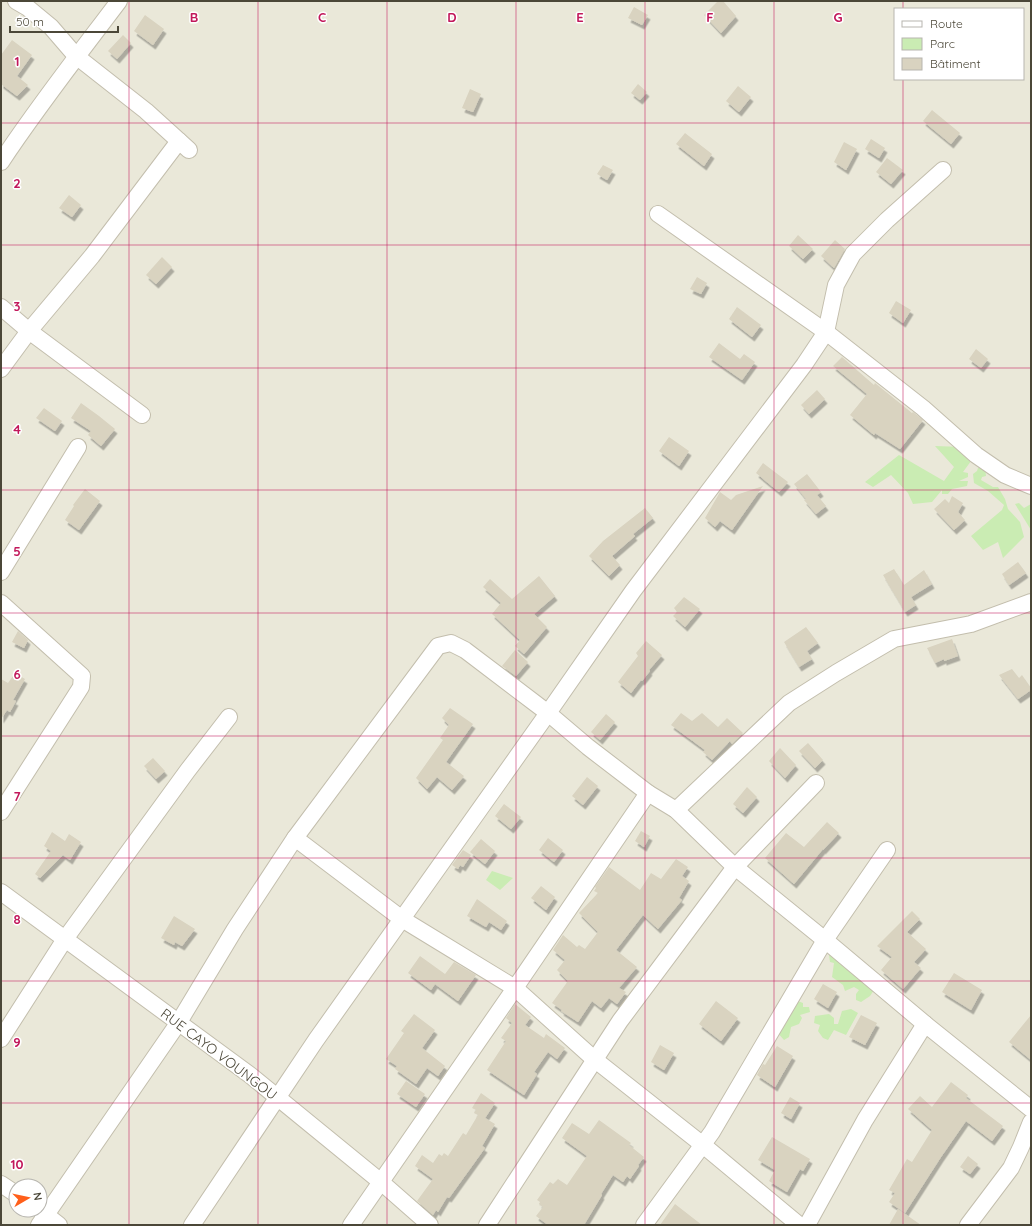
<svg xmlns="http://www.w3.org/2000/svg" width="1032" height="1226" font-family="Quicksand,sans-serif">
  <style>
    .residential { fill: #eae8d9; fill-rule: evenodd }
    .green { fill: #caecb3 }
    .building { fill: #d9d3c0; filter: url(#shadow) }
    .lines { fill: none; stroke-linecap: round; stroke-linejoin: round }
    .street-casing { stroke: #c3bead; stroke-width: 18 }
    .street { stroke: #fff; stroke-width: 16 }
    .grid { fill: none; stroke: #c2185b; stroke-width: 1; stroke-opacity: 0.55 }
    .labels { text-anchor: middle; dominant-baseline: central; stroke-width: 3; stroke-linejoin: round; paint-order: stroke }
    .street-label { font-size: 14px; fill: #4b4738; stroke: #fff }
    .grid-label { font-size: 13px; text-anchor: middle; font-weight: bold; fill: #c2185b; stroke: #fff; stroke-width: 3; stroke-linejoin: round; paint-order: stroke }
  </style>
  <defs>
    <filter id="shadow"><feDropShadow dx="2.5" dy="4.5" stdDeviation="0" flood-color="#0004"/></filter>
  </defs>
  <rect width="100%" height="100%" fill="#f6f5eb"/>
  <path class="residential" d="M1,1H1031V1225H1ZM895,9H1023V79H895ZM16,1186H40V1210H16Z"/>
  <g class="green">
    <polygon points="935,446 963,447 974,457 963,472 968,473 968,477 959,481 968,481 967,486 952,489 948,494 942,494 942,490 932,502 913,504 908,493 891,475 873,487 865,482 899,455 944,481 954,467"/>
    <polygon points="985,467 986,476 982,477 981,480 993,487 998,487 1005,499 1008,509 1020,522 1024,537 1003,558 998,542 983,550 971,536 1002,510 1004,505 988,491 974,483 973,474 977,471 978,468"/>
    <polygon points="1019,503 1024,508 1031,504 1031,530 1015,504"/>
    <polygon points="492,871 513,878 500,890 486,880"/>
    <polygon points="829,955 838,955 874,990 870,996 861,1002 856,1000 856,994 859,990 854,987 845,991 843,985 832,977 834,963 830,962"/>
    <polygon points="795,1000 803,1003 803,1007 809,1007 810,1012 800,1015 802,1018 799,1024 791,1027 789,1037 784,1040 776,1031"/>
    <polygon points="851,1009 858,1013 846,1035 834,1030 828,1040 823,1038 818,1031 820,1025 814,1023 815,1016 829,1014 834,1018 834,1024 838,1024 842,1011"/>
  </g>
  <g class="building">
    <polygon points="718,1 723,1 736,16 721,33 704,15"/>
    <polygon points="634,7 648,15 642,25 628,18"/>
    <polygon points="145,15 164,29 153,45 134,31"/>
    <polygon points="123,35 131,43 117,59 108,51"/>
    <polygon points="12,40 32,55 17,76 28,85 17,96 1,84 1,55"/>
    <polygon points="638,84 647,92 640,100 631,93"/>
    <polygon points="738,86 751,97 739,112 726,101"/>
    <polygon points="470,89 481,94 473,112 462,108"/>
    <polygon points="932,110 960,133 951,144 923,121"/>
    <polygon points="685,133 712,154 704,166 676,144"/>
    <polygon points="871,139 885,148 879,158 865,149"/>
    <polygon points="844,142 857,149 846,170 834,162"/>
    <polygon points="887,158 903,170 891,184 876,172"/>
    <polygon points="603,165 613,170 607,180 597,174"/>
    <polygon points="69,195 81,205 72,217 59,208"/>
    <polygon points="798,235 813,249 803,259 789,246"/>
    <polygon points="835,240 845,249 834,268 821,256"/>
    <polygon points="162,257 172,267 156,284 146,275"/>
    <polygon points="697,277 707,283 701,294 690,289"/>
    <polygon points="896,301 911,310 903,323 889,313"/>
    <polygon points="737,307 761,325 752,337 729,319"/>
    <polygon points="719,343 740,359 744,354 755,362 742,380 709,357"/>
    <polygon points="976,349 988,359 981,368 969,359"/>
    <polygon points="842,357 874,385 875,383 912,413 913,412 923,420 900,449 875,433 874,435 850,415 867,394 833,366"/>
    <polygon points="817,390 825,399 809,414 801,405"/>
    <polygon points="81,403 99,416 115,429 101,446 88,435 91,431 71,418"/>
    <polygon points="44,408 62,421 55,431 36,418"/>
    <polygon points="669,437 689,451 679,466 659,451"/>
    <polygon points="763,463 788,482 779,492 756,473"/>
    <polygon points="807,474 821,492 817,495 826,506 816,514 804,500 806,499 794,484"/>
    <polygon points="763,486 732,530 720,521 715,527 705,518 720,492 731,500 736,495"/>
    <polygon points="85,489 100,501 79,530 65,520 74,506 73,505"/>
    <polygon points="952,496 963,503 958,512 965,520 954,530 934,509 945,499 949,503"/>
    <polygon points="645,508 653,518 633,534 635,536 612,556 620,565 609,576 589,556 603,541"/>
    <polygon points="1018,562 1026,573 1009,585 1002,574"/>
    <polygon points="894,569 904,585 924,570 932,584 911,597 916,605 905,612 883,575"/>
    <polygon points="539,576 555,596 534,614 547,627 524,654 515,646 520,640 492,614 501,603 483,587 490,579 512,599"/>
    <polygon points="684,597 700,609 685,627 673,616 677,612 674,608"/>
    <polygon points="806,627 818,643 807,651 812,659 799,667 784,642"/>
    <polygon points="18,631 28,640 24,648 12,642"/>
    <polygon points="952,639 958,656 944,661 944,659 935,663 927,648"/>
    <polygon points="646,641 662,655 649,670 650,671 642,681 641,680 631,693 618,682 638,656 636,653"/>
    <polygon points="515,650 528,662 516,676 502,666"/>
    <polygon points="1012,669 1019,678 1022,675 1031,688 1031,690 1018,699 999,675"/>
    <polygon points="15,673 25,679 13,700 16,701 10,712 7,710 1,719 1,679 8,683"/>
    <polygon points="450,708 473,724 446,762 464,776 452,790 437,777 427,789 416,778 443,740 440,738 449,725 442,718"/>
    <polygon points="681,713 692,721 702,713 718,727 727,718 743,733 732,744 730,741 712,760 703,752 705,750 671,725"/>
    <polygon points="606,714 615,722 600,740 591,732"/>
    <polygon points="808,743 823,760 815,768 799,751"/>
    <polygon points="780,748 796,765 785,778 769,761"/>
    <polygon points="153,758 165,771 156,779 144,766"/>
    <polygon points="587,777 598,786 583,805 572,796"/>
    <polygon points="747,787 757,797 743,813 733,804"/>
    <polygon points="504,804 521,817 511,829 495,816"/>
    <polygon points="827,822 839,833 823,850 823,849 794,884 765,858 786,833 804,847"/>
    <polygon points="641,831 650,836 644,847 635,841"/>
    <polygon points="52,832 65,841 69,834 81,842 70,860 63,855 40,878 35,874 51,851 44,846"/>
    <polygon points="548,838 563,850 554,862 539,850"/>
    <polygon points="481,839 495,851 485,864 470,852"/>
    <polygon points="463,850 471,855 463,867 460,865 458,869 452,865"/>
    <polygon points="676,859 688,867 682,876 689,881 679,898 682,900 658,929 643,915 616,950 637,967 619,988 626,992 617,1004 609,998 601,1008 592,1001 578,1022 561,1011 562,1010 552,1003 568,981 557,970 565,960 553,950 563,935 577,947 579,945 585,949 598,932 579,913 598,893 594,891 596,888 595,887 609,867 640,890 651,873 661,879"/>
    <polygon points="541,886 555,897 546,910 531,898"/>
    <polygon points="477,899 507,921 501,930 489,922 486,927 467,916"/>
    <polygon points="912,911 920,919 907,932 926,949 914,962 921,968 903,989 881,970 892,957 877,946"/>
    <polygon points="174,916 195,929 182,946 175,942 174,945 161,938"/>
    <polygon points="420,956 445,974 454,962 476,975 458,1001 435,984 431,990 408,973"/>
    <polygon points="954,973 982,990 971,1010 942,992"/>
    <polygon points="823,984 837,992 828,1008 814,999"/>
    <polygon points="716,1001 738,1018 721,1041 699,1024"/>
    <polygon points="515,1004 531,1017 525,1025 544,1038 546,1034 565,1048 557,1059 548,1052 534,1072 537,1074 524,1095 487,1070 506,1041 501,1038 512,1023 506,1018"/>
    <polygon points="414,1014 435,1030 422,1048 445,1066 438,1076 427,1068 416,1084 395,1069 397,1066 386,1059 404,1033 401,1031"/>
    <polygon points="861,1015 877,1023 865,1045 849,1037"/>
    <polygon points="1031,1015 1031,1060 1009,1042"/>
    <polygon points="660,1045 674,1053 664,1070 651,1062"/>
    <polygon points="777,1046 793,1056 775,1087 757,1075 763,1064 765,1065"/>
    <polygon points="406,1081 425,1094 416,1107 397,1094"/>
    <polygon points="951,1082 968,1095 966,1098 1003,1126 992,1141 966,1121 941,1157 905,1213 889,1202 895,1193 889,1190 907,1159 912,1162 932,1130 908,1109 920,1096 932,1107"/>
    <polygon points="481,1093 495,1103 485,1118 495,1124 482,1146 485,1148 449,1198 447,1197 438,1212 436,1210 433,1215 417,1201 433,1179 415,1166 422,1155 433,1163 439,1154 442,1156 444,1153 448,1156 463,1133 466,1135 478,1115 474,1113 476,1110 472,1108"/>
    <polygon points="790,1097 800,1103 791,1119 781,1113"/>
    <polygon points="599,1120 631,1143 629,1145 644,1157 638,1165 639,1166 630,1179 627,1176 623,1182 613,1175 601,1194 602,1195 584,1225 548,1225 536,1216 543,1207 539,1204 540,1202 537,1200 550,1182 553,1184 558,1179 567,1185 587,1156 562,1138 572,1123 589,1134"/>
    <polygon points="772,1137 810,1159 803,1171 800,1169 787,1192 769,1181 775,1170 758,1160"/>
    <polygon points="968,1156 978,1164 970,1174 960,1167"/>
    <polygon points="675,1204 702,1225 660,1225"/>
    <polygon points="898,1209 921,1225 889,1225"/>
  </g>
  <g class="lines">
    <defs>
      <g id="street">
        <polyline points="16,1 28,8 51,27 76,56 146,111 189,150"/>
        <path d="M1,162C38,106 79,54 119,1"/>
        <polyline points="658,214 826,332 923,408 976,455 1005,475 1031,486"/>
        <polyline points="1,307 29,331 142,415"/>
        <polyline points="1,369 29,331 92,256 179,141"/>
        <polyline points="1,572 78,447"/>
        <polyline points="1,603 82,676 81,687 1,812"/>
        <polyline points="676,810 789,703 836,673 894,639 971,624 1031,602"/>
        <polyline points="295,838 402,919 515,988 594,1059 703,1145 799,1225"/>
        <polyline points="1,892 250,1075 381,1182 430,1225"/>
        <polyline points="1,1039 65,939 188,770 229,717"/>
        <polyline points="1,1184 16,1194"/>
        <polyline points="40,1210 59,1225"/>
        <polyline points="39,1225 179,1022 235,929 295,838 438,646 451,643 465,650 548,713 588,747 648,793 676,810 735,867 825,940 925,1024 1031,1109"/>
        <polyline points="192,1225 316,1040 548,713 633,591 804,365 826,332 836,285 853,254 887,220 943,170"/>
        <polyline points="351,1225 515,988 648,793"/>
        <polyline points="487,1225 620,1021 735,867 816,783"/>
        <polyline points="644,1225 712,1132 825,940 887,850"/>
        <polyline points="807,1225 865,1120 925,1024"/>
        <polyline points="968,1225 1011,1168 1021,1147 1031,1122"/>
      </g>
    </defs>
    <use href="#street" class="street-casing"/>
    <use href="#street" class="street"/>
  </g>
  <path class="grid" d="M129,1V1225M258,1V1225M387,1V1225M516,1V1225M645,1V1225M774,1V1225M903,1V9M903,79V1225M1,123H1031M1,245H1031M1,368H1031M1,490H1031M1,613H1031M1,736H1031M1,858H1031M1,981H1031M1,1103H1031"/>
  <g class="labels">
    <g class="street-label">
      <text transform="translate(219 1054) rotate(37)">RUE CAYO VOUNGOU</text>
    </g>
  </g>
  <g class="grid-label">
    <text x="194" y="22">B</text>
    <text x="322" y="22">C</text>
    <text x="452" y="22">D</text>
    <text x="580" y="22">E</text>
    <text x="710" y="22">F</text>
    <text x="838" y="22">G</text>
    <text x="17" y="66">1</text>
    <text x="17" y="188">2</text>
    <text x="17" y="311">3</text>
    <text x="17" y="434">4</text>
    <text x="17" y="556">5</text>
    <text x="17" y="679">6</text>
    <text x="17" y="801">7</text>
    <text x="17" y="924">8</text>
    <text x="17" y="1047">9</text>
    <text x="17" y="1169">10</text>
  </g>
  <rect width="1032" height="1226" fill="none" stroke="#4b4738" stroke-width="4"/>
  <rect x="894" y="8" width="130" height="72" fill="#ffffff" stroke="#b7b5af"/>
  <rect x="902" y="21" width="20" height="6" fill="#ffffff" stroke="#b7b5af"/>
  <text x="930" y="28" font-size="12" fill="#4b4738">Route</text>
  <rect x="902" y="38" width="20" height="12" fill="#caecb3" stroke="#b7b5af"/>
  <text x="930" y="48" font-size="12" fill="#4b4738">Parc</text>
  <rect x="902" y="58" width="20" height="12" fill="#d9d3c0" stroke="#b7b5af"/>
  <text x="930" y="68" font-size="12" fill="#4b4738">Bâtiment</text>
  <g transform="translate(28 1198) rotate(81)"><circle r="19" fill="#ffffff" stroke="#b7b5af"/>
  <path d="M0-3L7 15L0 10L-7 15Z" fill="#ff5f1a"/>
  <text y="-6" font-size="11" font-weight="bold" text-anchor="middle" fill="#4b4738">N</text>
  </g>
  <path d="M10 26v6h108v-6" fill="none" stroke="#4b4738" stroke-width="2"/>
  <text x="16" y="26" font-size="12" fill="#4b4738" stroke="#ffffff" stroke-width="3" paint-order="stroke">50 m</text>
</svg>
